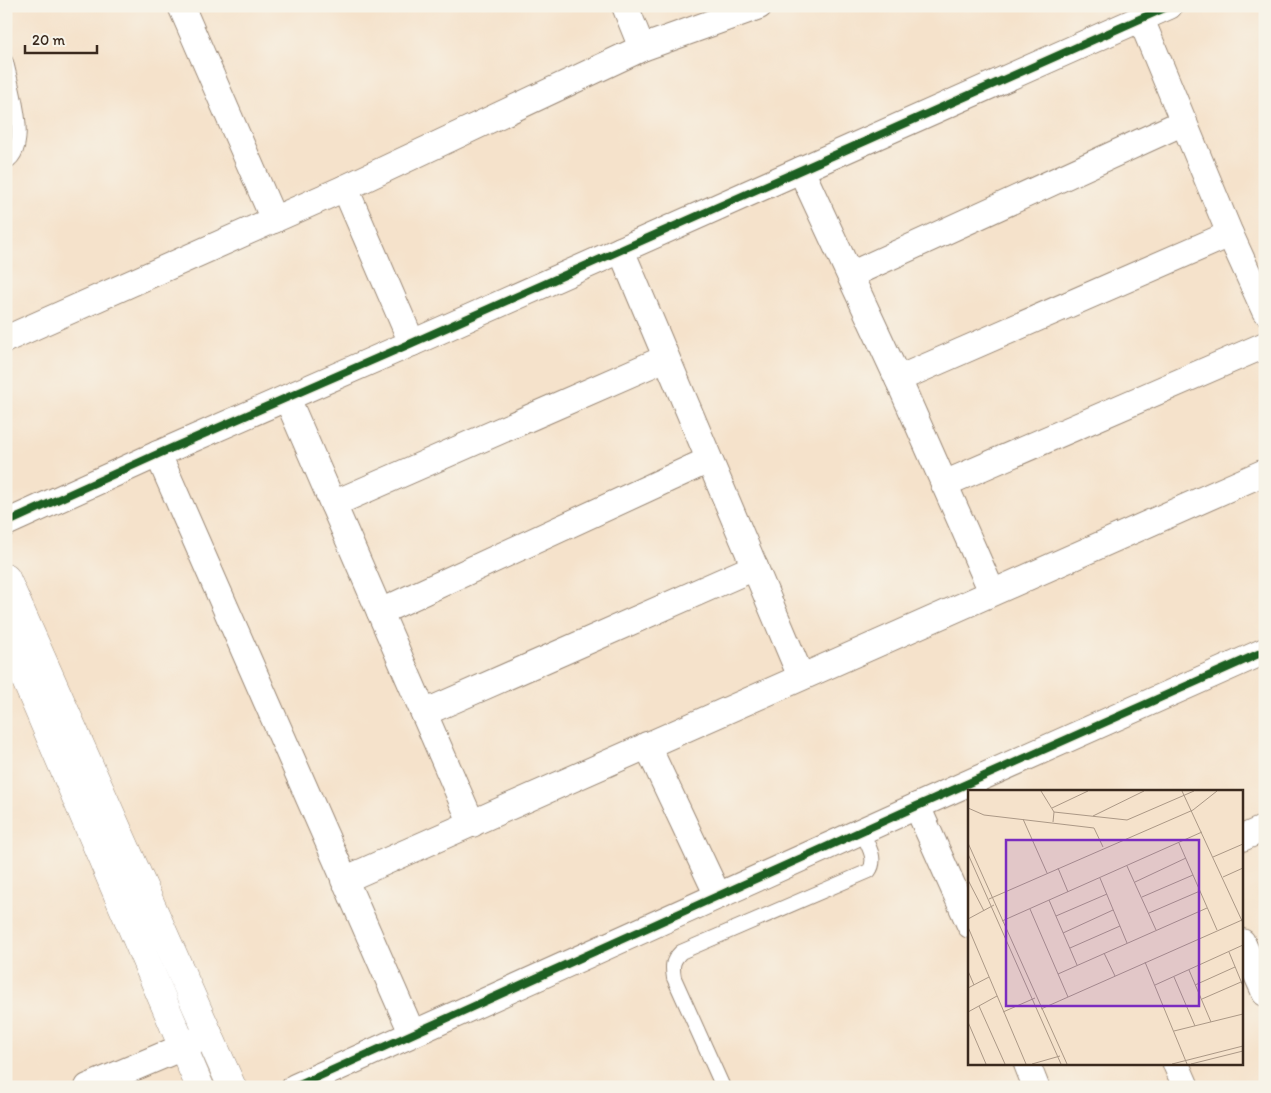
<svg xmlns="http://www.w3.org/2000/svg" width="1271" height="1093" font-family="Itim,sans-serif">
  <style>
    .lines { fill: none; stroke-linecap: round; stroke-linejoin: round }
    .service-casing { stroke: #988674; stroke-width: 16 }
    .minor-casing { stroke: #988674; stroke-width: 28 }
    .tertiary-casing { stroke: #988674; stroke-width: 29 }
    .service { stroke: #fff; stroke-width: 14 }
    .minor { stroke: #fff; stroke-width: 26 }
    .tertiary { stroke: #fff; stroke-width: 28 }
    .cycleway-casing { stroke: #f7f3e8; stroke-width: 11 }
    .cycleway { stroke: #1b5e20; stroke-width: 8 }
    .inset-road { fill: none; stroke: #ab9886; stroke-width: 1 }
    .view { fill: #7b2cbf; fill-opacity: 0.15; stroke: #7b2cbf; stroke-width: 2.5 }
    .inset-edge { fill: none; stroke: #3b2a1e; stroke-width: 2.5 }
  </style>
  <rect width="100%" height="100%" fill="#f7f3e8"/>
  <filter id="ink" filterUnits="userSpaceOnUse"><feTurbulence type="fractalNoise" baseFrequency=".02" numOctaves="2"/><feDisplacementMap in="SourceGraphic" scale="10" xChannelSelector="R" yChannelSelector="G"/><feConvolveMatrix kernelMatrix="1 2 1 2 8 2 1 2 1" color-interpolation-filters="sRGB"/></filter>
  <filter id="wash" filterUnits="userSpaceOnUse"><feTurbulence type="fractalNoise" baseFrequency=".0096" numOctaves="4" result="noise"/><feDisplacementMap in="SourceGraphic" scale="20" xChannelSelector="R" yChannelSelector="G"/><feGaussianBlur stdDeviation="1.12" result="paint"/><feColorMatrix in="noise" values="0 0 0 0 0 0 0 0 0 0 0 0 0 0 0 0 0 1.4 0 .05"/><feComposite in="paint" operator="in"/></filter>
  <g filter="url(#wash)">
    <rect width="100%" height="100%" fill="#f5e2cb"/>
  </g>
  <g filter="url(#ink)">
    <g class="lines">
      <defs>
        <g id="service">
          <path d="M6,62C11,86 32,148 6,162"/>
          <path d="M723,1087L674,978C672,966 672,961 681,952L869,871C878,859 867,844 862,832"/>
        </g>
        <g id="minor">
          <polyline points="181,6 274,220"/>
          <polyline points="625,6 642,48"/>
          <polyline points="1141,19 1230,234 1265,311"/>
          <polyline points="801,170 898,379 992,592"/>
          <polyline points="345,188 412,343"/>
          <polyline points="621,250 801,677"/>
          <polyline points="850,275 1184,122"/>
          <polyline points="6,339 345,188 642,48 759,6"/>
          <polyline points="898,379 1230,234"/>
          <polyline points="287,398 472,824"/>
          <polyline points="158,454 412,1033"/>
          <polyline points="944,484 1265,345"/>
          <polyline points="333,504 666,358"/>
          <polyline points="6,523 158,454 412,343 1169,6"/>
          <polyline points="380,612 709,460"/>
          <polyline points="424,713 755,567"/>
          <polyline points="647,745 718,896"/>
          <polyline points="917,806 970,925"/>
          <polyline points="1242,838 1265,828"/>
          <polyline points="344,880 1265,472"/>
          <polyline points="1242,942 1265,993"/>
          <polyline points="1027,1064 1036,1087"/>
          <polyline points="1176,1064 1186,1087"/>
          <polyline points="88,1087 183,1047 209,1034"/>
          <polyline points="295,1087 917,806 1265,651"/>
        </g>
        <g id="tertiary">
          <polyline points="6,578 232,1087"/>
          <polyline points="6,634 200,1087"/>
        </g>
      </defs>
      <use href="#service" class="service-casing"/>
      <use href="#minor" class="minor-casing"/>
      <use href="#tertiary" class="tertiary-casing"/>
      <use href="#service" class="service"/>
      <use href="#minor" class="minor"/>
      <use href="#tertiary" class="tertiary"/>
      <defs>
        <g id="cycleway">
          <polyline points="6,523 158,454 412,343 1169,6"/>
          <polyline points="295,1087 917,806 1265,651"/>
        </g>
      </defs>
      <use href="#cycleway" class="cycleway-casing"/>
      <use href="#cycleway" class="cycleway"/>
    </g>
  </g>
  <g transform="translate(968 790)">
    <rect width="275" height="275" fill="#f5e2cb"/>
    <path class="inset-road" d="M73,1L86,22L85,32M214,1L275,133M0,18L16,25L126,38L135,57M84,18L120,1M86,22L159,30L226,1M125,26L176,1M55,29L79,83M0,53L99,274M211,53L249,140M0,64L93,274M245,67L275,54M159,76L188,140M90,78L100,102M255,87L275,78M132,88L159,153M0,90L16,121M167,92L218,68M174,107L225,85M21,109L225,20L249,1M81,110L109,175M62,119L100,207M181,123L232,101M88,126L139,104M0,129L26,115M34,131L234,42M0,137L58,274M95,143L145,120M102,158L152,136M261,162L275,196M136,163L147,186M177,172L219,274M221,180L243,232M0,181L6,195M90,184L239,118M206,187L227,236M187,195L275,155M227,195L267,177M0,198L21,187M234,209L273,192M11,216L37,274M73,219L274,130M0,222L29,206M35,222L67,208M0,232L18,274M206,241L275,224M64,274L92,266M204,274L275,256M223,274L275,261"/>
    <path class="view" d="M38,50H231V216H38Z"/>
    <rect width="275" height="275" class="inset-edge"/>
  </g>
  <rect width="1271" height="1093" fill="none" stroke="#f7f3e8" stroke-width="25"/>
  <path d="M25 45v8h72v-8" fill="none" stroke="#3b2a1e" stroke-width="2.5"/>
  <text x="32" y="45" font-size="15" fill="#3b2a1e" stroke="#f7f3e8" stroke-width="4" paint-order="stroke">20 m</text>
</svg>
